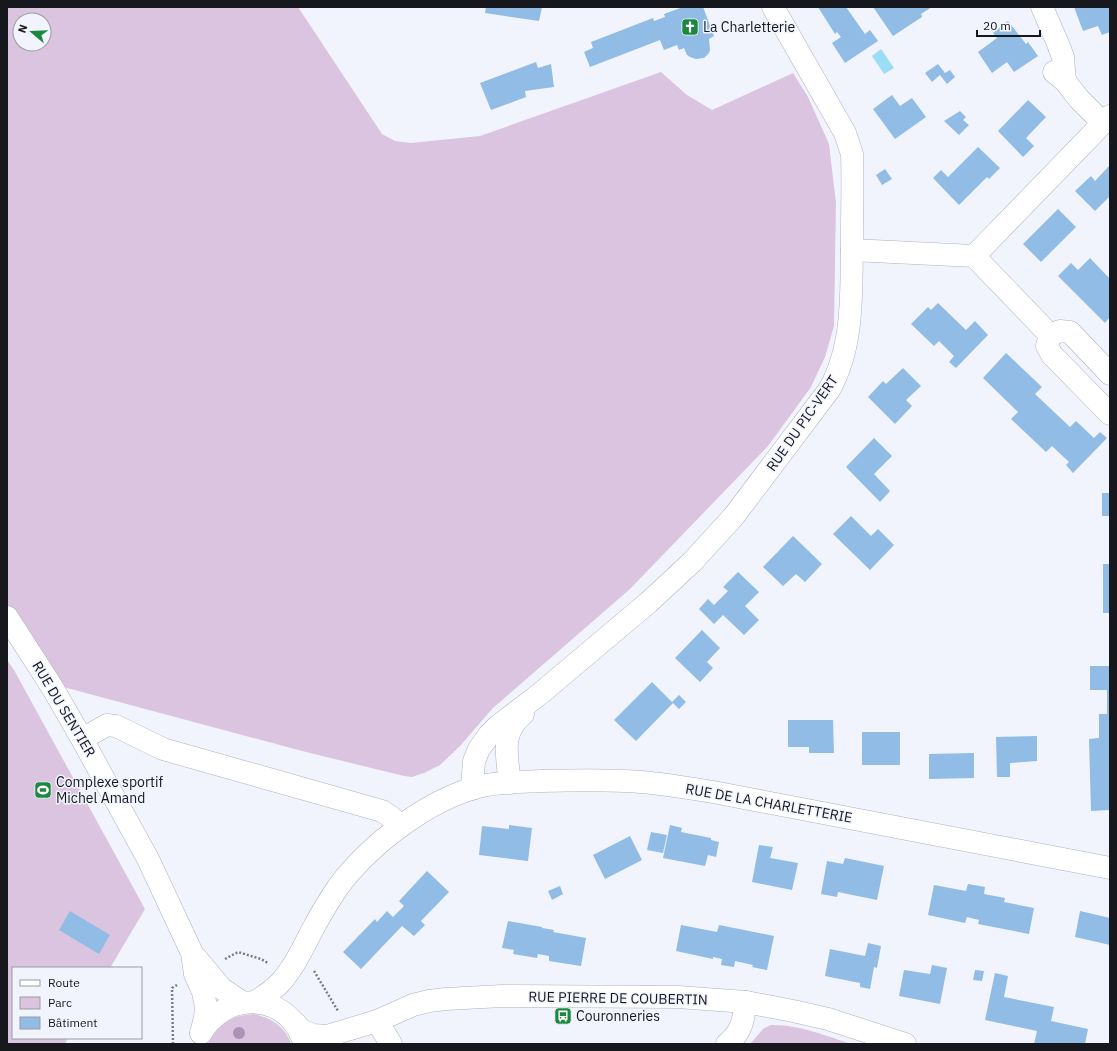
<svg xmlns="http://www.w3.org/2000/svg" width="1117" height="1051" font-family="'IBM Plex Sans',sans-serif">
  <style>
    .green { fill: #dbc4e0; fill-rule: evenodd }
    .water { fill: #9addf5 }
    .building { fill: #90bce5 }
    .lines { fill: none; stroke-linecap: round; stroke-linejoin: round }
    .minor-casing { stroke: #acb1c0; stroke-width: 23 }
    .path { stroke: #7b7d84; stroke-width: 2.5; stroke-dasharray: 2 2; stroke-linecap: butt }
    .minor { stroke: #fff; stroke-width: 22 }
    .tree { fill: #ab92b6 }
    .labels { text-anchor: middle; dominant-baseline: central; stroke-width: 3; stroke-linejoin: round; paint-order: stroke }
    .poi-label { font-size: 14px; fill: #16181d; stroke: #f1f4fd; text-anchor: start }
    .street-label { font-size: 14px; fill: #16181d; stroke: #f1f4fd }
  </style>
  <rect width="100%" height="100%" fill="#f1f4fd"/>
  <g class="green">
    <path d="M7,7H298L382,134L395,141L411,143L480,136L661,72L687,95L712,110L793,73L808,97L829,144L836,203L834,326L825,357L811,387L768,446L630,589L493,708L460,746L440,765L424,773L412,777L404,776L302,751L56,685L7,606ZM20,20H44V44H20Z"/>
    <polygon points="7,660 14,670 145,909 110,968 13,968 13,1038 68,1038 65,1044 7,1044"/>
    <path d="M254,1014C271,1018 285,1026 291,1044H208C219,1023 230,1016 254,1014Z"/>
    <path d="M771,1025C796,1024 828,1036 851,1044H750L764,1028Z"/>
  </g>
  <polygon class="water" points="881,49 894,68 884,74 872,56"/>
  <g class="building">
    <polygon points="486,7 542,7 539,21 485,13"/>
    <polygon points="683,7 703,7 714,36 709,39 710,50 709,53 704,58 696,59 690,57 687,55 684,48 679,50 677,45 664,50 660,40 590,67 584,52 593,48 591,42 653,18 654,21 665,17 664,14"/>
    <polygon points="818,7 846,7 865,34 870,30 878,41 845,63 832,43 841,37 837,32 835,34"/>
    <polygon points="873,7 932,7 921,14 922,17 893,36"/>
    <polygon points="1074,7 1110,7 1110,32 1102,35 1098,26 1083,31"/>
    <polygon points="1008,21 1026,44 1028,42 1038,56 1014,72 1007,62 992,73 978,52 997,38 993,33"/>
    <polygon points="536,62 538,68 551,64 554,87 525,91 526,97 491,110 480,83"/>
    <polygon points="938,64 945,73 950,70 955,77 947,84 940,75 932,82 925,73"/>
    <polygon points="892,95 900,106 912,98 926,117 895,139 873,109"/>
    <polygon points="1028,100 1046,117 1026,138 1034,146 1023,157 998,131"/>
    <polygon points="960,111 966,117 963,120 969,125 959,135 944,121"/>
    <polygon points="978,147 1000,168 989,179 987,177 959,205 933,178 941,170 948,177"/>
    <polygon points="1110,165 1110,196 1095,211 1075,191 1091,176 1095,181"/>
    <polygon points="885,169 892,179 882,185 876,175"/>
    <polygon points="1058,209 1076,227 1041,262 1023,244"/>
    <polygon points="1090,258 1110,279 1110,317 1105,323 1058,276 1071,263 1078,270"/>
    <polygon points="938,303 966,330 975,321 988,335 956,368 949,362 954,356 939,341 934,346 911,324 928,307 931,310"/>
    <polygon points="1006,353 1042,387 1035,394 1070,427 1076,421 1094,438 1100,432 1107,438 1073,473 1066,465 1069,462 1052,446 1046,452 1011,419 1018,412 983,378"/>
    <polygon points="903,368 921,386 906,400 912,406 895,424 868,397 883,381 886,384"/>
    <polygon points="874,438 892,456 874,474 890,491 880,502 846,467"/>
    <rect x="1102" y="493" width="8" height="23"/>
    <polygon points="851,516 871,536 878,529 894,545 870,570 833,534"/>
    <polygon points="793,536 822,564 805,582 796,574 783,586 763,567"/>
    <rect x="1103" y="564" width="7" height="49"/>
    <polygon points="738,572 759,592 745,606 759,620 744,635 723,615 714,624 699,609 708,599 714,605 728,591 723,587"/>
    <polygon points="702,630 720,648 707,662 713,668 700,682 675,658"/>
    <polygon points="1090,666 1110,666 1110,810 1091,811 1089,739 1099,738 1099,714 1107,714 1107,690 1090,690"/>
    <polygon points="652,682 672,702 679,695 686,702 679,709 673,703 636,741 614,720"/>
    <polygon points="788,720 833,720 834,753 809,753 809,747 788,747"/>
    <rect x="862" y="732" width="38" height="33"/>
    <polygon points="1037,736 1037,761 1010,763 1010,777 997,777 996,737"/>
    <polygon points="974,753 974,778 929,779 929,754"/>
    <polygon points="509,825 532,828 528,861 479,855 482,826 509,829"/>
    <polygon points="670,825 682,828 681,832 711,838 711,840 719,842 716,857 708,855 705,866 663,858"/>
    <polygon points="651,832 667,835 663,853 647,850"/>
    <polygon points="630,836 642,860 605,879 593,855"/>
    <polygon points="759,845 773,847 770,858 798,863 792,890 752,882"/>
    <polygon points="845,858 884,866 877,900 838,892 837,897 821,894 827,861 843,864"/>
    <polygon points="427,871 449,892 421,921 425,925 414,936 402,926 361,969 343,952 375,919 377,922 387,911 393,917 404,906 399,901"/>
    <polygon points="968,884 985,887 984,894 1005,898 1004,902 1034,908 1029,934 978,924 979,920 967,917 965,923 928,915 934,885 966,891"/>
    <polygon points="560,886 563,894 552,900 548,891"/>
    <polygon points="70,911 110,935 99,954 59,930"/>
    <polygon points="1080,911 1110,918 1110,945 1075,937"/>
    <polygon points="508,921 542,927 542,928 554,930 553,932 586,938 581,966 549,961 549,956 538,954 537,958 513,954 514,950 502,948"/>
    <polygon points="681,925 717,932 719,925 774,936 767,970 752,967 753,965 735,961 734,967 721,965 722,959 713,957 713,959 676,951"/>
    <polygon points="868,943 881,946 877,968 874,967 870,989 860,987 860,983 825,976 830,949 865,956"/>
    <polygon points="932,965 947,968 940,1004 899,996 904,970 930,974"/>
    <polygon points="975,970 984,971 982,981 973,980"/>
    <polygon points="995,973 1008,976 1004,997 1054,1007 1051,1021 1088,1029 1085,1044 1034,1044 1037,1031 985,1020"/>
  </g>
  <g class="lines">
    <defs>
      <g id="minor">
        <polyline points="1042,7 1058,44 1063,57 1065,81"/>
        <polyline points="1054,72 1065,81 1079,99 1103,123"/>
        <polyline points="852,250 974,256 1050,335"/>
        <polyline points="974,256 1110,116"/>
        <polyline points="1050,335 1047,346 1052,355 1110,414"/>
        <polyline points="1050,335 1060,331 1070,332 1110,374"/>
        <polyline points="7,617 52,687 82,739 148,859 192,953 195,974 203,992 206,1007 205,1018 201,1033"/>
        <polyline points="82,739 107,725 116,726 163,749 382,811 391,817 401,826"/>
        <path d="M510,783C507,756 500,733 523,714"/>
        <path d="M472,789L474,761L479,749L489,735L498,726L541,693L649,602L692,562L734,516L829,390C855,345 851,288 852,237C852,210 853,182 852,154L845,133L773,7"/>
        <polyline points="197,959 221,988 243,1003"/>
        <path d="M255,1002C263,997 272,991 279,984C295,967 304,945 315,925C322,912 330,899 338,887C370,844 430,798 482,786C501,782 522,782 542,781C575,780 608,779 641,782C665,784 689,788 713,792L1110,868"/>
        <polyline points="377,1021 391,1044"/>
        <polyline points="296,1024 301,1030 313,1035 327,1036 377,1021 413,1005 429,1001 446,999 502,996 678,997 746,1002 793,1011 828,1019 905,1044"/>
        <path d="M201,1033C225,992 283,991 302,1037"/>
        <path d="M727,1044C742,1032 743,1021 746,1002"/>
      </g>
    </defs>
    <use href="#minor" class="minor-casing"/>
    <g class="path">
      <polyline points="225,959 238,952 261,959 268,963"/>
      <polyline points="314,971 338,1011"/>
      <polyline points="173,1044 172,988 177,985"/>
    </g>
    <use href="#minor" class="minor"/>
  </g>
  <circle class="tree" cx="239" cy="1033" r="6"/>
  <defs>
    <symbol id="church-square" viewBox="-11 -11 22 22"><rect x="-9" y="-9" width="18" height="18" rx="4" fill="#1c883f" stroke="#f1f4fd"/><path d="M-1.2-6h2.4v3.5h3.3v2.4h-3.3V6h-2.4V-.1h-3.3v-2.4h3.3Z" fill="#fff"/></symbol>
    <symbol id="stadium-square" viewBox="-11 -11 22 22"><rect x="-9" y="-9" width="18" height="18" rx="4" fill="#1c883f" stroke="#f1f4fd"/><path d="M0-5a6.5 5 0 1 0 0 10a6.5 5 0 1 0 0-10ZM-3.5-1.8h7v3.6h-7Z" fill="#fff"/></symbol>
    <symbol id="bus-square" viewBox="-11 -11 22 22"><rect x="-9" y="-9" width="18" height="18" rx="4" fill="#1c883f" stroke="#f1f4fd"/><path d="M-5-6H5V4H4V6H2V4H-2V6H-4V4H-5ZM-3.5-4V0h7V-4ZM-3.5 1.2v1.5H-2V1.2ZM2 1.2v1.5H3.5V1.2Z" fill="#fff"/></symbol>
  </defs>
  <g fill-rule="evenodd">
    <use href="#church-square" x="680" y="17" width="20" height="20"/>
    <use href="#stadium-square" x="33" y="780" width="20" height="20"/>
    <use href="#bus-square" x="553" y="1006" width="20" height="20"/>
  </g>
  <g class="labels">
    <g class="poi-label">
      <text x="703" y="27">La Charletterie</text>
      <text x="56" y="782">Complexe sportif<tspan x="56" dy="16">Michel Amand</tspan></text>
      <text x="576" y="1016">Couronneries</text>
    </g>
    <g class="street-label">
      <text transform="translate(802 423) rotate(-55)">RUE DU PIC-VERT</text>
      <text transform="translate(64 709) rotate(59)">RUE DU SENTIER</text>
      <text transform="translate(769 803) rotate(10)">RUE DE LA CHARLETTERIE</text>
      <text transform="translate(618 998) rotate(1)">RUE PIERRE DE COUBERTIN</text>
    </g>
  </g>
  <rect width="1117" height="1051" fill="none" stroke="#16181d" stroke-width="16"/>
  <rect x="12" y="967" width="130" height="72" fill="#f1f4fd" stroke="#999ca3"/>
  <rect x="20" y="980" width="20" height="6" fill="#ffffff" stroke="#999ca3"/>
  <text x="48" y="987" font-size="12" fill="#16181d">Route</text>
  <rect x="20" y="997" width="20" height="12" fill="#dbc4e0" stroke="#999ca3"/>
  <text x="48" y="1007" font-size="12" fill="#16181d">Parc</text>
  <rect x="20" y="1017" width="20" height="12" fill="#90bce5" stroke="#999ca3"/>
  <text x="48" y="1027" font-size="12" fill="#16181d">Bâtiment</text>
  <g transform="translate(32 32) rotate(289)"><circle r="19" fill="#f1f4fd" stroke="#999ca3"/>
  <path d="M0-3L7 15L0 10L-7 15Z" fill="#1c883f"/>
  <text y="-6" font-size="11" font-weight="bold" text-anchor="middle" fill="#16181d">N</text>
  </g>
  <path d="M977 30v6h63v-6" fill="none" stroke="#16181d" stroke-width="2"/>
  <text x="983" y="30" font-size="12" fill="#16181d" stroke="#f1f4fd" stroke-width="3" paint-order="stroke">20 m</text>
</svg>
